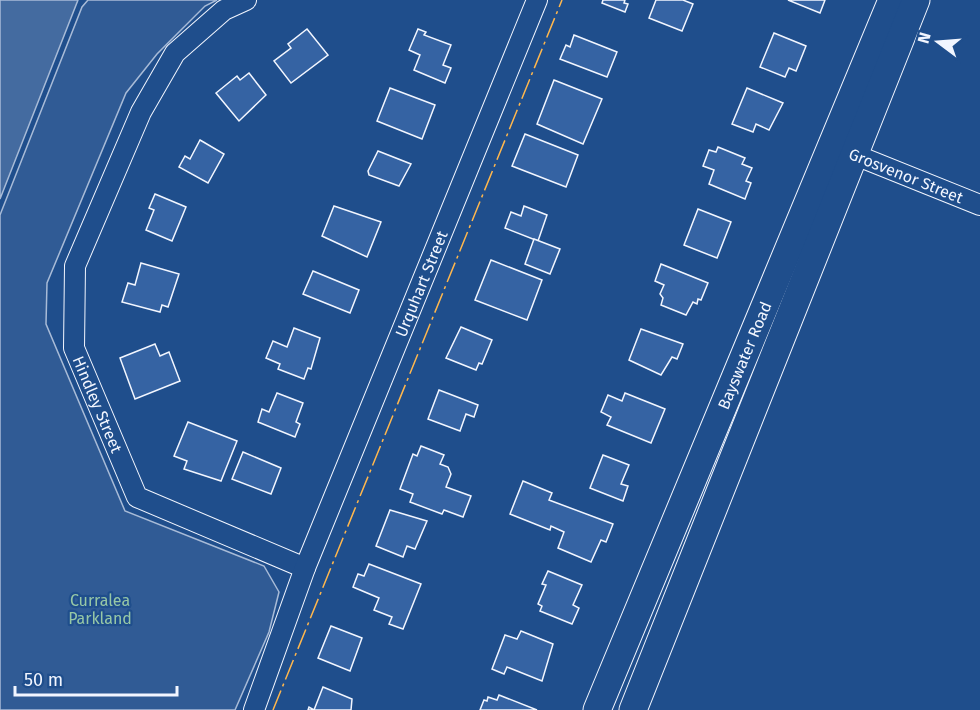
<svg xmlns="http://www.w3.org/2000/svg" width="980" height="710" font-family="'Fira Sans',sans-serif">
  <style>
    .built { fill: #305b95; stroke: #a8bbd7; stroke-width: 1.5 }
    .water { fill: #446ba0; stroke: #a8bbd7; stroke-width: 1.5 }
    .building { fill: #3563a3; stroke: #f2f6ff; stroke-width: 1.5 }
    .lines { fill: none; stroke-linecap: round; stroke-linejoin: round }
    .minor-casing { stroke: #f2f6ff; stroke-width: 22 }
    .secondary-casing { stroke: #f2f6ff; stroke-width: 29 }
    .minor { stroke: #1f4e8c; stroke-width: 20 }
    .secondary { stroke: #1f4e8c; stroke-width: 27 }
    .power { stroke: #ffb74d; stroke-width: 1.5; stroke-dasharray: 21 4.5 3 4.5; stroke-linecap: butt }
    .labels { text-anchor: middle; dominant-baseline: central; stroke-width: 4.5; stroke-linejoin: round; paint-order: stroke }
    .street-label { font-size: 16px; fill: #f2f6ff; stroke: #1f4e8c }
    .park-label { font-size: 16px; fill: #97c8a6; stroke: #1f4e8c }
  </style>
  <rect width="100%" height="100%" fill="#1f4e8c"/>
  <polygon class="built" points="88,0 217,0 205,6 157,54 126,93 47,283 46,324 125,511 264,566 279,592 269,632 235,710 0,710 0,215 82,7"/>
  <polygon class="water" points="0,0 78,0 0,199"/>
  <g class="building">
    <polygon points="603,0 625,0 624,3 628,4 625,12 602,3"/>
    <polygon points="656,0 683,0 693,4 682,31 649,18"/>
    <polygon points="788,0 825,0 820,13"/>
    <polygon points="307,29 328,55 291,83 274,61 291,48 288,44"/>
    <polygon points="418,29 426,32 424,35 451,45 443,65 451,68 445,83 414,70 420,55 409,50"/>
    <polygon points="774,33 806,46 796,71 789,68 785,77 760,67"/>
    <polygon points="574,35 617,52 607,77 560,59 566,45 570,47"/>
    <polygon points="249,73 266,95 239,121 216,93 237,76 240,80"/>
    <polygon points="554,80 602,99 583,144 537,124"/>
    <polygon points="390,88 435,105 422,139 377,121"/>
    <polygon points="747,88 783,103 769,130 756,124 753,132 732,124"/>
    <polygon points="525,134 578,155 566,187 512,166"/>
    <polygon points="200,140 224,154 208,183 179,167 185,156 190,159"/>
    <polygon points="718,147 745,158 742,164 752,168 746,181 751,183 745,199 709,184 714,170 703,166 709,150 716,152"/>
    <polygon points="378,151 411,164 399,186 369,175 368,171"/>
    <polygon points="155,194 186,207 172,241 146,230 154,210 149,208"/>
    <polygon points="334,206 381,222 367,257 322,236"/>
    <polygon points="524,206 547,215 538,241 505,228 511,212 521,216"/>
    <polygon points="698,209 731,222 717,258 684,245"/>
    <polygon points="534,239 560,249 550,274 525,264"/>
    <polygon points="491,260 542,280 527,320 475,300"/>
    <polygon points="141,263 179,274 168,307 162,305 160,312 122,302 128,283 135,285"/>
    <polygon points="661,264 708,283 701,300 698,299 697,304 693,302 686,315 661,305 663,298 660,294 664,285 655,281"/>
    <polygon points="313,271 359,290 350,313 303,294"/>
    <polygon points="461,327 492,340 482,364 479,363 476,370 446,358"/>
    <polygon points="294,328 320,338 311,369 308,368 304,379 278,369 280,364 266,358 273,341 287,347"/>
    <polygon points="641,329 683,344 677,359 672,357 661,375 629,360"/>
    <polygon points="155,344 160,356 169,352 180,381 135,399 120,358"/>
    <polygon points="439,390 478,405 474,417 466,414 460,431 428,419"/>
    <polygon points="277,393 303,403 296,422 300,424 295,437 258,422 262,409 269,412"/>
    <polygon points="625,393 665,409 651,443 607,425 611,417 601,412 608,395 622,401"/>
    <polygon points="188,422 237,441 221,481 184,469 187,461 174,456"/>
    <polygon points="421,446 444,455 440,464 448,467 451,474 446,487 471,496 463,517 444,510 442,514 410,502 413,494 400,489 413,454 417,456"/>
    <polygon points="243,452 281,468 271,494 232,479"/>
    <polygon points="603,455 629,465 621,484 628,486 623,501 590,488"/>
    <polygon points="523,481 552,493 549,500 613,524 606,542 601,540 591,562 558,548 564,532 551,526 550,530 510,514"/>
    <polygon points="390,510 427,521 415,549 407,546 403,557 376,546"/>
    <polygon points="369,564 421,584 403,629 389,624 392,617 374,610 379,598 353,587 358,574 364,576"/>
    <polygon points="548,571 582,585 573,605 579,608 572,624 540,611 542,606 538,604 546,585 542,584"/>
    <polygon points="331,626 362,638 350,671 318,658"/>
    <polygon points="521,631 553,644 542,681 507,667 504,674 492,669 505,635 517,639"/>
    <polygon points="323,687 352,699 351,710 308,710 309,707 314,710"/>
    <polygon points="499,695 537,710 480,710 484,700 487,701 488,697 497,700"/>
  </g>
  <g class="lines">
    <defs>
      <g id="minor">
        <path id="s1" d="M246,0L224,10L175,53L141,112L75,266L74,348L137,497L305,568"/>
        <path id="s2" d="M843,150L980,205"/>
        <path id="s3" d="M254,710L305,568L537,0"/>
      </g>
      <g id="secondary">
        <path id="s4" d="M597,710L892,0"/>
        <polyline points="633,710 916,0"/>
      </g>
    </defs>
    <use href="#minor" class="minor-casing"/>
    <use href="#secondary" class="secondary-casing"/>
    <use href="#minor" class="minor"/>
    <use href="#secondary" class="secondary"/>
    <polyline class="power" points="273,710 562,0"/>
  </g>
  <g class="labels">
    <g class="street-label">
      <text stroke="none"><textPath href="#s2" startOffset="68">Grosvenor Street</textPath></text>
      <text stroke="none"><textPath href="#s3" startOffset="458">Urquhart Street</textPath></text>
      <text stroke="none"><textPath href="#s4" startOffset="384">Bayswater Road</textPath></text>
      <text stroke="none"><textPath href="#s1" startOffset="468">Hindley Street</textPath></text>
    </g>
    <g class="park-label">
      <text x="100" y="600">Curralea<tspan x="100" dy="18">Parkland</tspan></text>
    </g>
  </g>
  <g transform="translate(938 42) rotate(286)" stroke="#1f4e8c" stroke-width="4.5" paint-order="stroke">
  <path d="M0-4.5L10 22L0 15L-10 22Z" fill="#f2f6ff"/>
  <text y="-9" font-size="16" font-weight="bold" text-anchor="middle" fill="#f2f6ff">N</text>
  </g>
  <path d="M15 686v9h162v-9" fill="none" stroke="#f2f6ff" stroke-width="3"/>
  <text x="24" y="686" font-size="18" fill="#f2f6ff" stroke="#1f4e8c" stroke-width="4.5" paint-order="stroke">50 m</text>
</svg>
